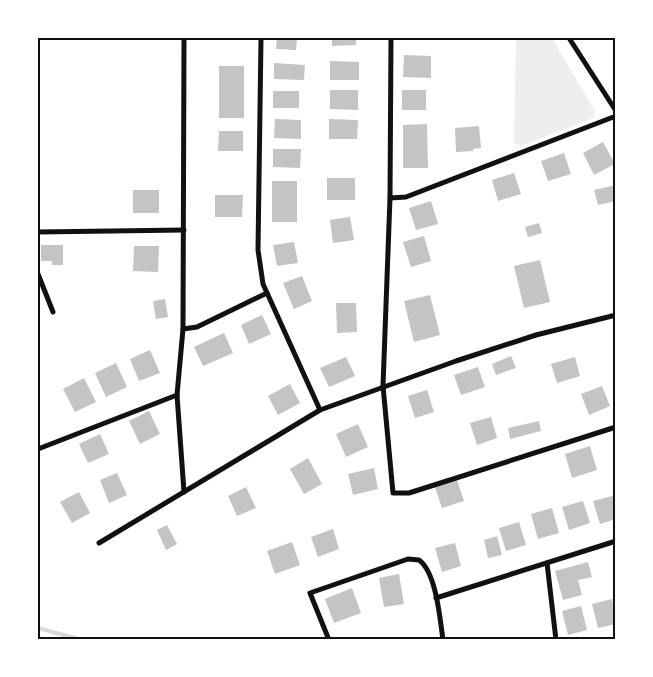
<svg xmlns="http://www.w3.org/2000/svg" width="653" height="677" font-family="Lora,serif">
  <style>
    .green { fill: #eee }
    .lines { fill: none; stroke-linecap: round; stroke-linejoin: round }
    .stream { stroke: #d9d9d9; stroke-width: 4 }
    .building { fill: #c4c4c4 }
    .minor { stroke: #111; stroke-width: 5 }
    .neatline { fill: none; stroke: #111; stroke-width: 2 }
  </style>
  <rect width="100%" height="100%" fill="#fff"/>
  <polygon class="green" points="516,38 552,38 595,111 593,118 521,146 514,143"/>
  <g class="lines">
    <polyline class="stream" points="38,628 82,640"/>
  </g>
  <g class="building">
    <polygon points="277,38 297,38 296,50 276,49"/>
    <polygon points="332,38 356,38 356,45 332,46"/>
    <polygon points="404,55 431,56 431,78 403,77"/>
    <polygon points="330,61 359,62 359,80 330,80"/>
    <polygon points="274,63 305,65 304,80 274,79"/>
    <rect x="219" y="66" width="25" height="52"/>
    <polygon points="330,90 358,90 358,110 330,109"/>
    <rect x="402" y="90" width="24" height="20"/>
    <rect x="273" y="91" width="26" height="17"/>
    <polygon points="275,119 301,120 301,139 274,138"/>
    <polygon points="329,119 358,120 357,139 329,139"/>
    <polygon points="427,124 428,168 403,168 403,125"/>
    <polygon points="479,126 481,148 473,149 473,151 456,152 455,128"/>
    <polygon points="219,131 243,131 243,151 218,151"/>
    <polygon points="603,142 615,164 594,175 583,153"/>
    <polygon points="273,149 301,149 300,168 273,167"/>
    <polygon points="564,153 571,174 548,181 541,161"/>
    <polygon points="514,173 521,194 498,201 492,180"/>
    <rect x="327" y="178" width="28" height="22"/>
    <rect x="272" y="181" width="25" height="41"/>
    <polygon points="616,185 616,201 598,205 594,190"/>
    <rect x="133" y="190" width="26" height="23"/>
    <polygon points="215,195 243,195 242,217 215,217"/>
    <polygon points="431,201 438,224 416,230 409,208"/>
    <polygon points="350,217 354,240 333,243 330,220"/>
    <polygon points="539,223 542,233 528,237 525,227"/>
    <polygon points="424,236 431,261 411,267 403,242"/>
    <polygon points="294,242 298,263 277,266 273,245"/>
    <polygon points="41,245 63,245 63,265 52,265 52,261 41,261"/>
    <polygon points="134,246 159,246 158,272 133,271"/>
    <polygon points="540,260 550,302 524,308 514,266"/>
    <polygon points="302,276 312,301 294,309 283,283"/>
    <polygon points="430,295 440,335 414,342 404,301"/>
    <polygon points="165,299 168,317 156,319 153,301"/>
    <polygon points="336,303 356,303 357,332 337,333"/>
    <polygon points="262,315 271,334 249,344 241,325"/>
    <polygon points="224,333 233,353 203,366 194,347"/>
    <polygon points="150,350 160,373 139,381 130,359"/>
    <polygon points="511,356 516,368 496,375 492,364"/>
    <polygon points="346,357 355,376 329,387 320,368"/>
    <polygon points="575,357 580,376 557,383 551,364"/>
    <polygon points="116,363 127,387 106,397 95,373"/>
    <polygon points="478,367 485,387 461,395 454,375"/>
    <polygon points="84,378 96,402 75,412 63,389"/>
    <polygon points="290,384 300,403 278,415 268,396"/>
    <polygon points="602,386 610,406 589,415 581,394"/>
    <polygon points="427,390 434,412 415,418 408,396"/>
    <polygon points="149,411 160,434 140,444 129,421"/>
    <polygon points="491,417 497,438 477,445 470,423"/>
    <polygon points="539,421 541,431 510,439 508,428"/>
    <polygon points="358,424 368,447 346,457 336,434"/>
    <polygon points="100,434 109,454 88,463 79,444"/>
    <polygon points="590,446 597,470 572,478 565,454"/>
    <polygon points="308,458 322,484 304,494 290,469"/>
    <polygon points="374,468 378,489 353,495 348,474"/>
    <polygon points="117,473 127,495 109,503 100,480"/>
    <polygon points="457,480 464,501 442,508 435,487"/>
    <polygon points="246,487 256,508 237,516 228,496"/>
    <polygon points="79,492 90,513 72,523 60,502"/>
    <polygon points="616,495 616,519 600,524 593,501"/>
    <polygon points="583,501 590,523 569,530 562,507"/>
    <polygon points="552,508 559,533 538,539 531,514"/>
    <polygon points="519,522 526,545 506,551 499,528"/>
    <polygon points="167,525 177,544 166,550 157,530"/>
    <polygon points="333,529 339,549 318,557 311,537"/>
    <polygon points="497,536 502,555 488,558 484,540"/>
    <polygon points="292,542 300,565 275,574 267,551"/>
    <polygon points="455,543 461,566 442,572 435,548"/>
    <polygon points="588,562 592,577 578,580 582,595 563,600 555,571"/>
    <polygon points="399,574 404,604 384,607 379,578"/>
    <polygon points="352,588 361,613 334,623 325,599"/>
    <polygon points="612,599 616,624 598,628 592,604"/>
    <polygon points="581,606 587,630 568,635 562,611"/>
  </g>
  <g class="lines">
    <g class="minor">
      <polyline points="261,38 258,250 263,284 320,410"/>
      <polyline points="391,38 390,198 406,197 616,116"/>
      <polyline points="569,38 616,111"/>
      <polyline points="390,198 383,386 393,493 409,493 616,427"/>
      <polyline points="38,232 184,230"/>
      <polyline points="38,274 53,312"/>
      <polyline points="183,329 197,327 267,293"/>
      <polyline points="38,449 177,395"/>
      <polyline points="184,492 177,395 183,329 184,38"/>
      <polyline points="99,543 320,410 456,361 536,335 616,315"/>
      <polyline points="547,563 556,640"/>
      <polyline points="436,598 616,541"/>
      <path d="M329,640L310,593L408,559L419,560C436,572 440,618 443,640"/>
    </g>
  </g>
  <rect width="653" height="677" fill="none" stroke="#ffffff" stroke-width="78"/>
  <rect x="39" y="39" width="575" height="599" class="neatline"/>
</svg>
